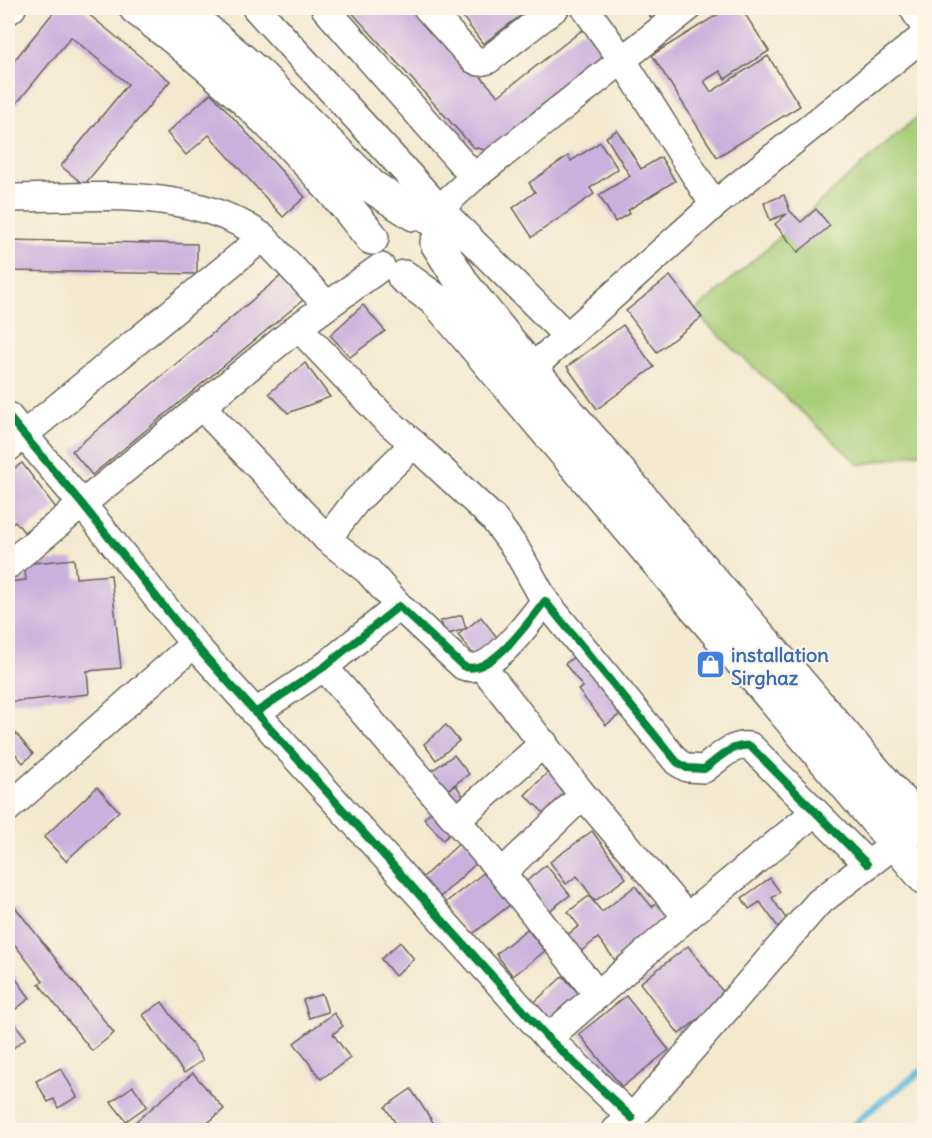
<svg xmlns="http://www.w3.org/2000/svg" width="932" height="1138" font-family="Delius,sans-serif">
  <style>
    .green { fill: #a7ce78; stroke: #62754a; stroke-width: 1.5 }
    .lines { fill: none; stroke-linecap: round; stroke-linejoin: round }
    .stream { stroke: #5fb9dd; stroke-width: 7 }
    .building { fill: #c9b0dd }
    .minor-casing { stroke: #67645b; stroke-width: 30 }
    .highway-casing { stroke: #67645b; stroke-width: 36 }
    .minor { stroke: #fff; stroke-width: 27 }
    .highway { stroke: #fff; stroke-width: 33 }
    .cycleway-casing { stroke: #fcf5e5; stroke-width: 11 }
    .cycleway { stroke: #00873e; stroke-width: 8 }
    .labels { text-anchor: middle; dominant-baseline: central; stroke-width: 4.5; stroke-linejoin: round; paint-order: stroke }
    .shop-label { font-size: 20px; font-weight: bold; fill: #366cbe; stroke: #fcf5e5; text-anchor: start }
  </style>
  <rect width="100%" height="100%" fill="#fcf5e5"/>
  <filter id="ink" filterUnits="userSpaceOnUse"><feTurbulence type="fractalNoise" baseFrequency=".0167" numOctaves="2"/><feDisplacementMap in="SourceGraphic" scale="12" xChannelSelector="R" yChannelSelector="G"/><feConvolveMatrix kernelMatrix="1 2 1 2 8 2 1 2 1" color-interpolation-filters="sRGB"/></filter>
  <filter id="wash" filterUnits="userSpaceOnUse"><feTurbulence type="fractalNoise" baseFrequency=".008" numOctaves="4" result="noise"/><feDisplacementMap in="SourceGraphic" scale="24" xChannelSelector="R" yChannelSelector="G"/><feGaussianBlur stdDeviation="1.35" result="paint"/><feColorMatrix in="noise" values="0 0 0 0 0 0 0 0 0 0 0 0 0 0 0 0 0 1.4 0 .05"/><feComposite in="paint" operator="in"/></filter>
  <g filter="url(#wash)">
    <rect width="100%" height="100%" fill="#f2e9cf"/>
    <polygon class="green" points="924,111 924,452 859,465 694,312"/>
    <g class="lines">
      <polyline class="stream" points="849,1130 870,1110 924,1069"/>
    </g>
    <g id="blocks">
      <g class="building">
        <polygon points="57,8 81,8 170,81 84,185 61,166 128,84 71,37 8,114 8,68"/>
        <polygon points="348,8 420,8 498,96 581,31 593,30 613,58 497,153 473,147"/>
        <polygon points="456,8 550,8 534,20 527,11 483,44"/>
        <polygon points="645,8 665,8 668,12 653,21"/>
        <polygon points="728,8 741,8 769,51 725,79 720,71 704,81 711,92 768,56 800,106 717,157 652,55"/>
        <polygon points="211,93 305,197 283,217 209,135 186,155 167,133"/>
        <polygon points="617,130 641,169 661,157 675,181 628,210 630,213 615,222 599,195 630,176 606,137"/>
        <polygon points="600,142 618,169 590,188 594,194 532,237 513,208 535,192 529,183 568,156 571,161"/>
        <polygon points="784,195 790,211 801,222 816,209 830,226 798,252 775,224 787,214 770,220 764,203"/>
        <polygon points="8,240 197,244 197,274 8,271"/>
        <polygon points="282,275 303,300 92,475 72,451"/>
        <polygon points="670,276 702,317 657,352 626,311"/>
        <polygon points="363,305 385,331 350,357 330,335"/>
        <polygon points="623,325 654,367 597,409 567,367"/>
        <polygon points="305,363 330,397 288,413 269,393"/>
        <polygon points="22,463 56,508 24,532 15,521 8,527 8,473"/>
        <polygon points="74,559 76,578 111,575 121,668 87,671 89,694 8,702 8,582 26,580 24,564"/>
        <polygon points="462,615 466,629 481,617 500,641 477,659 458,635 465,629 445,635 441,621"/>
        <polygon points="576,655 624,711 606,725 578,690 583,687 565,664"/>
        <polygon points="8,724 33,754 23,763 8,745"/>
        <polygon points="446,725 459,741 436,760 424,744"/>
        <polygon points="454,755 469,774 444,792 430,772"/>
        <polygon points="549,771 568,789 544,813 525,795"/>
        <polygon points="456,785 472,810 464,815 449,790"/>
        <polygon points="97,787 119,811 66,861 44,837"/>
        <polygon points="439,805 458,826 443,840 424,818"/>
        <polygon points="592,831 626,878 595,901 577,876 566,884 550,862"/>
        <polygon points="465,838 483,857 439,898 421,879"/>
        <polygon points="546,865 570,895 540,918 517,889"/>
        <polygon points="490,868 515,901 470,936 445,903"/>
        <polygon points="770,878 780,892 772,898 787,920 778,927 760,902 749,909 742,898"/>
        <polygon points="635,886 652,907 658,902 671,917 615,960 598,938 580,952 567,935 579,926 568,912 589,896 602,912"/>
        <polygon points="15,907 114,1033 92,1051 39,984 43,981 8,936 8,912"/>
        <polygon points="527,929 545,951 513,976 496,954"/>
        <polygon points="400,942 414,959 395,976 381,959"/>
        <polygon points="688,946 727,997 679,1034 640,983"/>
        <polygon points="8,968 30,998 8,1015 26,1038 8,1052"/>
        <polygon points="563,976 579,994 543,1027 527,1009"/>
        <polygon points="322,994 328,1012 309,1018 303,1000"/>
        <polygon points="626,996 669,1050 622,1087 579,1034"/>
        <polygon points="162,1002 203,1060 184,1073 143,1015"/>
        <polygon points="334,1013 343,1026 333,1034 350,1058 321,1079 294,1043"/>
        <polygon points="61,1068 77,1097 58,1108 54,1099 48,1102 36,1081"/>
        <polygon points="193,1073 224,1109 202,1128 205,1130 126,1130"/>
        <polygon points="133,1086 147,1106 126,1121 111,1102"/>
        <polygon points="411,1089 438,1130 400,1130 385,1107"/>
      </g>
    </g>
  </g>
  <g filter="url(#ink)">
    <use href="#blocks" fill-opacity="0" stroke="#67645b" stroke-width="1.5"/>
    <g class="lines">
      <defs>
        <g id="minor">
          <polyline points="256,8 440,209 566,335"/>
          <polyline points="325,8 474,177"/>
          <polyline points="427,8 473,59 479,62 488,60 555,8"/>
          <polyline points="585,8 623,61 714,205"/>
          <polyline points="913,8 924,26"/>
          <polyline points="8,11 12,8"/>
          <path d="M8,198C92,198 191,185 263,237"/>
          <polyline points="427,220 474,177 688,8"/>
          <polyline points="298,327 383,417 414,444 356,501 327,539 368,571 399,606"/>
          <polyline points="531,369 714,205 924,36"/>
          <polyline points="201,406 327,539"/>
          <polyline points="8,416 82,504 194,644 548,1038 632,1118"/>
          <polyline points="414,444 493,518 516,549 545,601"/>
          <polyline points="8,448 263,237 327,305"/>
          <polyline points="8,565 298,327 381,267"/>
          <polyline points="324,667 502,873 583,795 687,917"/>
          <polyline points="483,667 583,795"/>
          <path d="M255,713L324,667L399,606L463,666C490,678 529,621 545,601L677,762L687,768L704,769C718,759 732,743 750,746L867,864"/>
          <polyline points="8,808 194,644"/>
          <polyline points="457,820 544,743"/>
          <polyline points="502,873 598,995"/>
          <polyline points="548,1038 687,917 815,812"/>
          <polyline points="616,1130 632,1118 818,903 882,854"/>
        </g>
        <g id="highway">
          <path d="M136,8C223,73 305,152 372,238"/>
          <polyline points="180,8 259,75 371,186 414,214"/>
          <polyline points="437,243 465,287 531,369 924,829"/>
          <polyline points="404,277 437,301 924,877"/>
        </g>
      </defs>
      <use href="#minor" class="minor-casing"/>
      <use href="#highway" class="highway-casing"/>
      <use href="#minor" class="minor"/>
      <use href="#highway" class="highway"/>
      <defs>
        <g id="cycleway">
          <polyline points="8,416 82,504 194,644 548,1038 632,1118"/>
          <path d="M255,713L324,667L399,606L463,666C490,678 529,621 545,601L677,762L687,768L704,769C718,759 732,743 750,746L867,864"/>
        </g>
      </defs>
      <use href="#cycleway" class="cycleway-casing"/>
      <use href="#cycleway" class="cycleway"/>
    </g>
  </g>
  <defs>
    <symbol id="shop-square" viewBox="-11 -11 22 22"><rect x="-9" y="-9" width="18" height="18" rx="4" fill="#3f7fe0" stroke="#fcf5e5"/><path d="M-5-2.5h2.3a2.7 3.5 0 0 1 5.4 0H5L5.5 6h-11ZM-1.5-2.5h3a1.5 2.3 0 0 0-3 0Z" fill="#fff"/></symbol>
  </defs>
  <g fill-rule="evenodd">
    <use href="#shop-square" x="694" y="648" width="33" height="33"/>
  </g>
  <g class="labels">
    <g class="shop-label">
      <text x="731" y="654">installation<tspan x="731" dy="23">Sirghaz</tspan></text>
    </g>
  </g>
  <rect width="932" height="1138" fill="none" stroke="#fcf5e5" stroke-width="30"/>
</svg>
